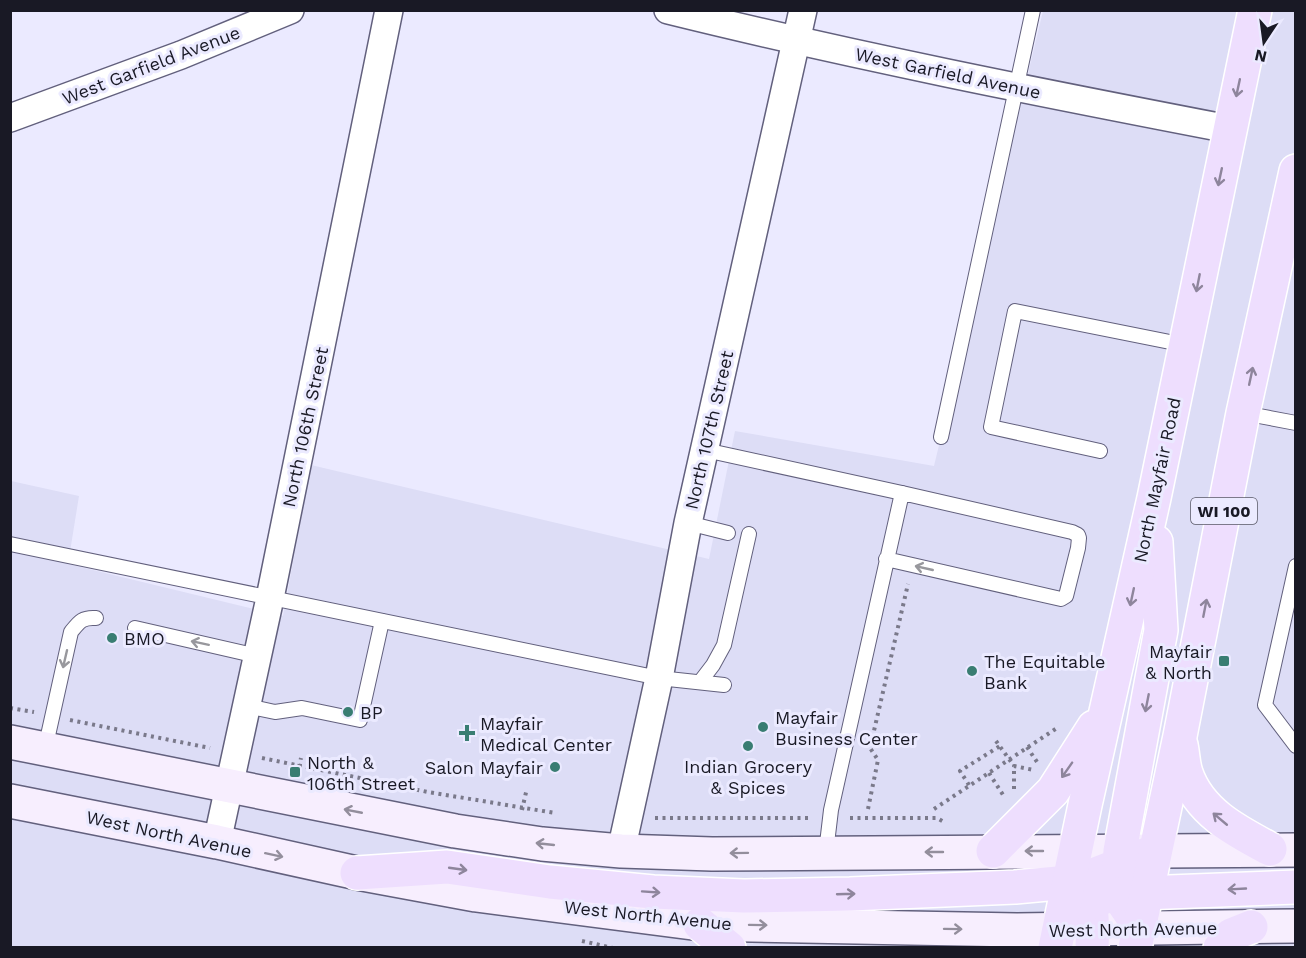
<svg xmlns="http://www.w3.org/2000/svg" width="1306" height="958" font-family="'Work Sans',sans-serif">
  <style>
    .built { fill: #ddddf6 }
    .lines { fill: none; stroke-linecap: round; stroke-linejoin: round }
    .lane-casing { stroke: #62607d; stroke-width: 16 }
    .street-casing { stroke: #62607d; stroke-width: 30 }
    .secondary-casing { stroke: #62607d; stroke-width: 36 }
    .primary-casing { stroke: #fff; stroke-width: 36 }
    .path { stroke: #7a798a; stroke-width: 4; stroke-dasharray: 3 4.5; stroke-linecap: butt }
    .lane { stroke: #fff; stroke-width: 14 }
    .street { stroke: #fff; stroke-width: 27 }
    .secondary { stroke: #f7eefe; stroke-width: 33 }
    .primary { stroke: #eedefe; stroke-width: 33 }
    .oneway { stroke: #8e859c }
    .oneway2 { stroke: #98989d }
    .oneway3 { stroke: #938e9c }
    .poi-dot { fill: #397d72; stroke: #ebeaff; stroke-width: 2 }
    .labels { text-anchor: middle; dominant-baseline: central; stroke-width: 6; stroke-linejoin: round; paint-order: stroke }
    .shield { fill: #ebeaff; stroke: #585866; stroke-width: 1.5 }
    .shield-label { font-size: 16px; font-weight: bold; fill: #191925 }
    .street-label { font-size: 18px; fill: #191925; stroke: #ebeaff }
    .poi-label { font-size: 18px; fill: #191925; stroke: #ebeaff; text-anchor: start }
  </style>
  <rect width="100%" height="100%" fill="#ebeaff"/>
  <polygon class="built" points="1043,11 1295,11 1295,947 11,948 11,481 79,496 68,564 283,616 311,465 709,559 735,431 934,466"/>
  <g class="lines">
    <defs>
      <g id="lane">
        <polyline points="1243,413 1296,423"/>
        <polyline points="941,437 1033,10"/>
        <polyline points="705,450 902,493"/>
        <polyline points="1100,451 991,427 1015,311 1185,345"/>
        <polyline points="688,523 728,533"/>
        <polyline points="10,544 659,678 724,685"/>
        <polyline points="1296,566 1265,705 1296,746"/>
        <polyline points="135,628 257,656"/>
        <polyline points="700,682 713,665 724,645 749,534"/>
        <polyline points="247,706 275,712 302,708 360,720 382,621"/>
        <path d="M45,749L71,632C79,622 82,617 96,618"/>
        <polyline points="826,852 831,810 902,493 1072,532 1078,535 1079,538 1078,548 1066,596 1061,599 886,559"/>
      </g>
      <g id="street">
        <path d="M668,10C854,56 1042,93 1229,129"/>
        <polyline points="10,118 181,55 290,10"/>
        <polyline points="217,842 270,598 389,10"/>
        <polyline points="621,851 659,678 688,523 803,10"/>
      </g>
      <g id="secondary">
        <polyline points="10,742 455,831 542,844 621,851 712,854 1296,850"/>
        <polyline points="10,801 217,842 357,873 476,895 700,924 1017,930 1296,926"/>
      </g>
      <g id="primary">
        <path d="M1181,745C1183,754 1183,764 1186,773C1199,812 1236,831 1270,849"/>
        <polyline points="993,851 1053,791 1094,727"/>
        <polyline points="357,873 447,867 550,882 653,892 744,896 850,894 1015,887 1069,882 1083,879 1155,851"/>
        <path d="M1086,887C1093,907 1093,927 1092,948"/>
        <polyline points="700,924 729,948"/>
        <polyline points="1140,928 1117,894 1120,851 1161,630 1156,542"/>
        <polyline points="1059,930 1091,901 1117,894 1296,887"/>
        <polyline points="1055,948 1085,805 1154,498 1255,10"/>
        <polyline points="1135,948 1180,736 1243,413 1296,171"/>
        <polyline points="1220,948 1231,935 1251,927"/>
      </g>
    </defs>
    <use href="#lane" class="lane-casing"/>
    <use href="#street" class="street-casing"/>
    <use href="#secondary" class="secondary-casing"/>
    <use href="#primary" class="primary-casing"/>
    <g class="path">
      <polyline points="10,708 34,712"/>
      <polyline points="70,720 210,748"/>
      <polyline points="996,741 1014,766"/>
      <polyline points="1027,747 1037,762"/>
      <polyline points="262,758 428,792 555,813"/>
      <polyline points="299,767 301,758"/>
      <polyline points="989,773 1005,798"/>
      <polyline points="969,785 960,771 1000,746"/>
      <polyline points="1014,789 1014,766 1034,770"/>
      <polyline points="868,809 878,760 870,748 908,584"/>
      <polyline points="934,809 1057,728"/>
      <polyline points="522,810 527,788"/>
      <polyline points="655,818 810,818"/>
      <polyline points="850,818 937,818 944,822"/>
      <polyline points="582,941 613,948"/>
    </g>
    <use href="#lane" class="lane"/>
    <use href="#street" class="street"/>
    <use href="#secondary" class="secondary"/>
    <use href="#primary" class="primary"/>
  </g>
  <defs><path id="oneway-shaft" d="M-6 0H5M1.5-3L5.5 0L1.5 3" fill="none" stroke-width="1.6" stroke-linecap="round" stroke-linejoin="round" transform="scale(1.5)"/></defs>
  <g class="oneway">
    <use href="#oneway-shaft" transform="translate(1238 88) rotate(102)"/>
    <use href="#oneway-shaft" transform="translate(1220 177) rotate(102)"/>
    <use href="#oneway-shaft" transform="translate(1198 283) rotate(101)"/>
    <use href="#oneway-shaft" transform="translate(1251 376) rotate(-78)"/>
    <use href="#oneway-shaft" transform="translate(1132 597) rotate(102)"/>
    <use href="#oneway-shaft" transform="translate(1205 608) rotate(-79)"/>
    <use href="#oneway-shaft" transform="translate(1147 703) rotate(101)"/>
    <use href="#oneway-shaft" transform="translate(1067 770) rotate(125)"/>
    <use href="#oneway-shaft" transform="translate(1220 819) rotate(-140)"/>
    <use href="#oneway-shaft" transform="translate(458 869) rotate(8)"/>
    <use href="#oneway-shaft" transform="translate(1237 889) rotate(177)"/>
    <use href="#oneway-shaft" transform="translate(651 892) rotate(4)"/>
    <use href="#oneway-shaft" transform="translate(846 894) rotate(-2)"/>
  </g>
  <g class="oneway2">
    <use href="#oneway-shaft" transform="translate(924 568) rotate(-167)"/>
    <use href="#oneway-shaft" transform="translate(200 643) rotate(-168)"/>
    <use href="#oneway-shaft" transform="translate(65 659) rotate(103)"/>
  </g>
  <g class="oneway3">
    <use href="#oneway-shaft" transform="translate(353 811) rotate(-169)"/>
    <use href="#oneway-shaft" transform="translate(545 844) rotate(-174)"/>
    <use href="#oneway-shaft" transform="translate(1034 851) rotate(180)"/>
    <use href="#oneway-shaft" transform="translate(934 852) rotate(180)"/>
    <use href="#oneway-shaft" transform="translate(739 853) rotate(179)"/>
    <use href="#oneway-shaft" transform="translate(274 855) rotate(12)"/>
    <use href="#oneway-shaft" transform="translate(758 925) rotate(1)"/>
    <use href="#oneway-shaft" transform="translate(953 929) rotate(1)"/>
  </g>
  <g class="poi-dot">
    <circle cx="112" cy="638" r="6"/>
    <rect x="1218" y="655" width="12" height="12" rx="3"/>
    <circle cx="972" cy="671" r="6"/>
    <circle cx="348" cy="712" r="6"/>
    <circle cx="763" cy="727" r="6"/>
    <path d="M464 724h6v6h6v6h-6v6h-6v-6h-6v-6h6z"/>
    <circle cx="748" cy="746" r="6"/>
    <circle cx="555" cy="767" r="6"/>
    <rect x="289" y="766" width="12" height="12" rx="3"/>
  </g>
  <g class="labels">
    <rect class="shield" x="1191" y="498" width="66" height="26" rx="4.5"/>
    <g class="shield-label">
      <text x="1224" y="511">WI 100</text>
    </g>
    <g class="street-label">
      <text transform="translate(151 65) rotate(-21)">West Garfield Avenue</text>
      <text transform="translate(948 73) rotate(12)">West Garfield Avenue</text>
      <text transform="translate(305 427) rotate(-78)">North 106th Street</text>
      <text transform="translate(709 430) rotate(-77)">North 107th Street</text>
      <text transform="translate(1157 480) rotate(-78)">North Mayfair Road</text>
      <text transform="translate(169 834) rotate(12)">West North Avenue</text>
      <text transform="translate(648 915) rotate(6)">West North Avenue</text>
      <text transform="translate(1133 929) rotate(-1)">West North Avenue</text>
    </g>
    <g class="poi-label">
      <text x="124" y="638">BMO</text>
      <text x="1212" y="651" text-anchor="end">Mayfair<tspan x="1212" dy="21">&amp; North</tspan></text>
      <text x="984" y="661">The Equitable<tspan x="984" dy="21">Bank</tspan></text>
      <text x="360" y="712">BP</text>
      <text x="775" y="717">Mayfair<tspan x="775" dy="21">Business Center</tspan></text>
      <text x="480" y="723">Mayfair<tspan x="480" dy="21">Medical Center</tspan></text>
      <text x="307" y="762">North &amp;<tspan x="307" dy="21">106th Street</tspan></text>
      <text x="748" y="766" text-anchor="middle">Indian Grocery<tspan x="748" dy="21">&amp; Spices</tspan></text>
      <text x="543" y="767" text-anchor="end">Salon Mayfair</text>
    </g>
  </g>
  <rect width="1306" height="958" fill="none" stroke="#191925" stroke-width="24"/>
  <g transform="translate(1264 42) rotate(193)" stroke="#ebeaff" stroke-width="4.5" paint-order="stroke">
  <path d="M0-4.5L10 22L0 15L-10 22Z" fill="#191925"/>
  <text y="-9" font-size="16" font-weight="bold" text-anchor="middle" fill="#191925">N</text>
  </g>
</svg>
